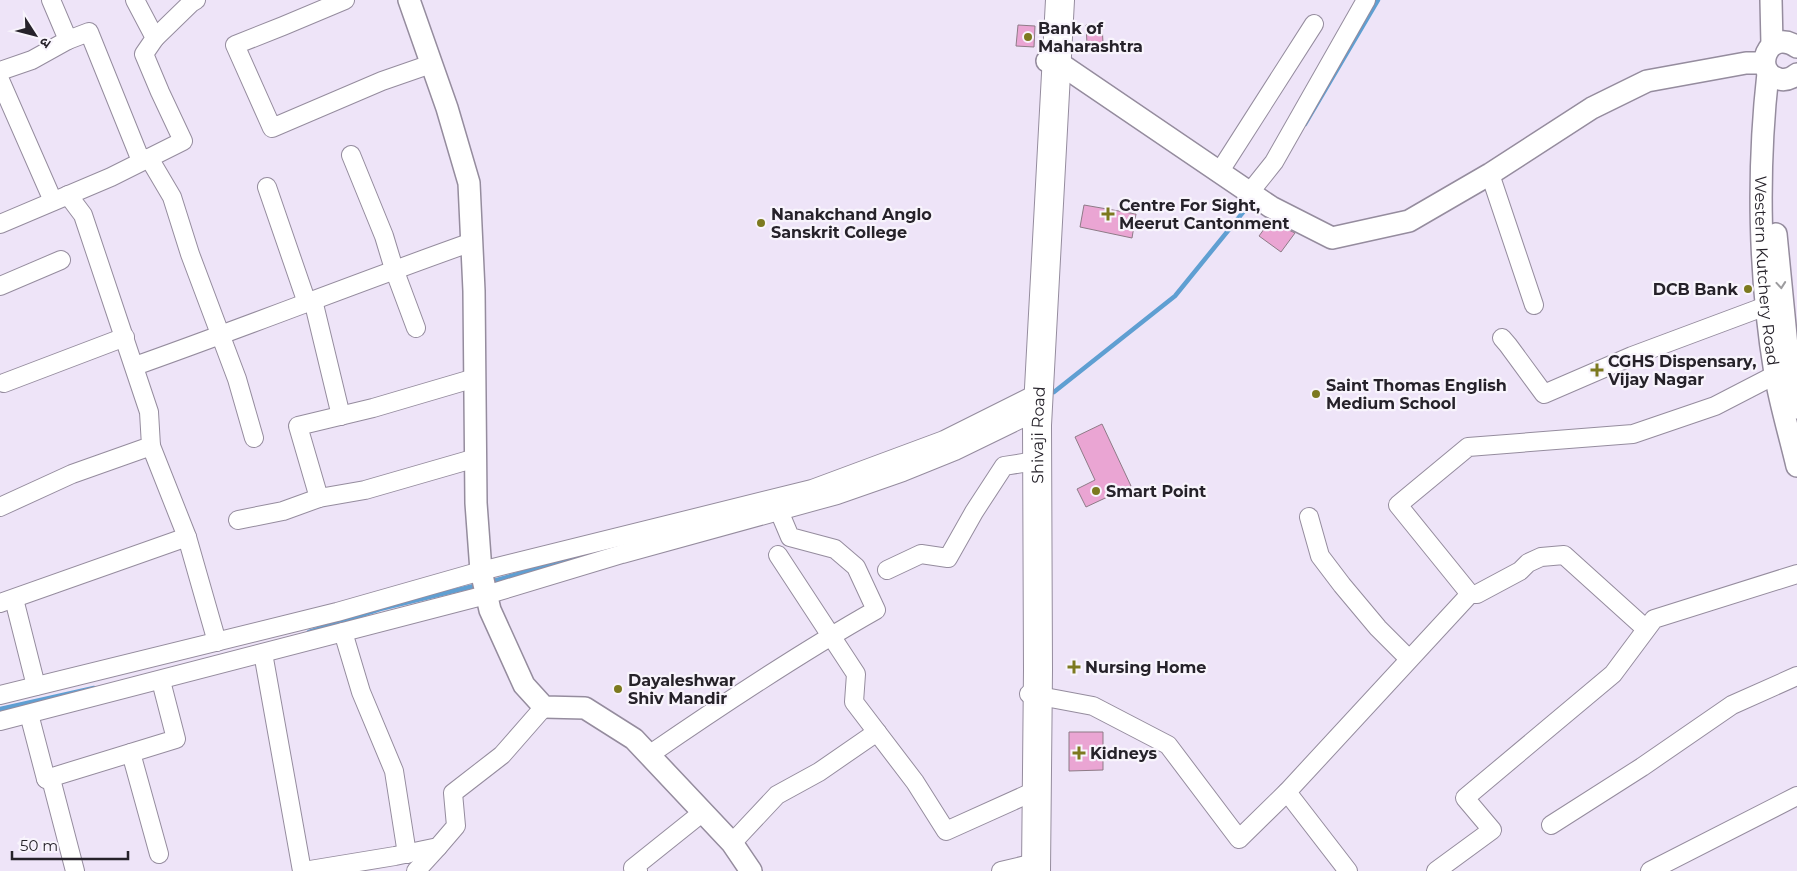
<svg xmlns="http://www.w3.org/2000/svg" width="1797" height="871" font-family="Montserrat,'Noto Sans Devanagari',sans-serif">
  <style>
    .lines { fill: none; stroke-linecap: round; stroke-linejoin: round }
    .stream { stroke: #5f9fd2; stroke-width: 4.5 }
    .building { fill: #eaa5d3; stroke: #8e7b87 }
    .minor-casing { stroke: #958c9e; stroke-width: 20 }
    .tertiary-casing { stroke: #958c9e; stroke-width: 24 }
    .primary-casing { stroke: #958c9e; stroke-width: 30 }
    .minor { stroke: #fff; stroke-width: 18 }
    .tertiary { stroke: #fff; stroke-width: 21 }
    .primary { stroke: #fff; stroke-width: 28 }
    .oneway { stroke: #9d9c9f }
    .poi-dot { fill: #7c791f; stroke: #f8f4fc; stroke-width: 2 }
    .labels { text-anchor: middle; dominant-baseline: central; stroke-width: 4.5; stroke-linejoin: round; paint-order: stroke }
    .poi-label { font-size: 16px; font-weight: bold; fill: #26222a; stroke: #f8f4fc; text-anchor: start }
    .street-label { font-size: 16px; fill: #26222a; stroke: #f8f4fc }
  </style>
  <rect width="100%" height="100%" fill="#eee4f8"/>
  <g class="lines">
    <g class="stream">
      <polyline points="1305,124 1378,0"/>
      <polyline points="1054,392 1175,296 1253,200"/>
      <polyline points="490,582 605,549"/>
      <polyline points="309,632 380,609 478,585"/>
      <polyline points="0,709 94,688"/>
    </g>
  </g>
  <g class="building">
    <polygon points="1102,24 1103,43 1087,44 1086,25"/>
    <polygon points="1018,25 1035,26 1034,47 1016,46"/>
    <polygon points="1084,205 1136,214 1132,238 1080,227"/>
    <polygon points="1270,221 1295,233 1281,252 1259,236"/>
    <polygon points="1102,424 1131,486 1086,507 1077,489 1095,480 1075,437"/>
    <polygon points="1069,732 1103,732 1103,770 1069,771"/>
  </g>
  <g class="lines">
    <defs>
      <g id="minor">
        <polyline points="345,0 283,26 235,45 272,128 382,81 431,64"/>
        <polyline points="155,38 191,3 196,0"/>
        <polyline points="68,40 89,32 141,161"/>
        <polyline points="0,71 32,60 68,40 51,0"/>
        <polyline points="0,80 53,201"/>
        <polyline points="351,155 384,236 394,269 416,328"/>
        <polyline points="149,158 172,197 190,254 237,379 254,438"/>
        <polyline points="1220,171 1314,24"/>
        <polyline points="1490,174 1534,305"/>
        <polyline points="267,187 307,303"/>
        <polyline points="1250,192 1274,162 1366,0"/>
        <polyline points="0,224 111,177 183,141 160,92 144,54 155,38 135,0"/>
        <polyline points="0,286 61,260"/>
        <polyline points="313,300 341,416"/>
        <polyline points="1502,338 1508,345 1544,394 1632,356 1766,306"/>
        <path d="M135,366C248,326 359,282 472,242"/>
        <polyline points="4,383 125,337"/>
        <polyline points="151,446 187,537 217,642"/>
        <polyline points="319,498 298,426 373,408 475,378"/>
        <polyline points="0,507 72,474 151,446 149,412 83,215 68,195"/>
        <polyline points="1309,517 1320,556 1342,585 1378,628 1409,659"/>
        <polyline points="238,520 283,511 319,498 365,490 476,458"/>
        <polyline points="778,555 856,674 854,702 915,782 946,831 1028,794 1037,794"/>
        <polyline points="887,570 921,554 948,558 974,512 1004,466 1029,462"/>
        <polyline points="1470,594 1477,594 1520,571 1528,563 1541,557 1564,555 1646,629"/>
        <polyline points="14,599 36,686"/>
        <polyline points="0,603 187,537"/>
        <polyline points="343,632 361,692 394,771 407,854"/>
        <polyline points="263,653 302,871"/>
        <polyline points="1029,694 1093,706 1168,745 1239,839 1287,792 1470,594 1398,505 1468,447 1633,434 1715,406 1775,375"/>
        <polyline points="0,695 337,612 481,571 812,489 944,440 1038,393"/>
        <polyline points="29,714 46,779 176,739 161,681"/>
        <polyline points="0,721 486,595 622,554 837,495 903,472 955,451 1037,411"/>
        <polyline points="131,753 159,854"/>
        <path d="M649,755C723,704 798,654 876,610L856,567L835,549L790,537L779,511"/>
        <polyline points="46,779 51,779 75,871"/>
        <polyline points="1287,792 1348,871"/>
        <polyline points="1551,825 1642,767 1732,705 1797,676"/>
        <polyline points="732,843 777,795 819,772 877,732"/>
        <polyline points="304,871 395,856 438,847 456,826 453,793 502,755 544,707"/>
        <polyline points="416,871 438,847"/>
        <polyline points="638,871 633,868 703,812"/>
        <polyline points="1001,871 1026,865"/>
        <polyline points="1436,871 1492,830 1465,798 1613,674 1654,619 1797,574"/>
        <polyline points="1650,871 1797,796"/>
      </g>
      <g id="tertiary">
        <polyline points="409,0 447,108 469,183 474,291 476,503 481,571 490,610 524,685 544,707 585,708 634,739 732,843 751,871"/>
        <polyline points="1771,0 1772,45"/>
        <path d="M1797,47C1768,27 1751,72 1779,79C1786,81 1792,78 1797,74"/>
        <polyline points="1047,61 1056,61 1271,207 1332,238 1409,221 1490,174 1592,108 1647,81 1746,63 1764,63"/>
        <path id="s1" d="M1768,73C1757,171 1759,276 1775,373C1780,403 1790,436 1797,466"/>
        <polyline points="1776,234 1787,346 1796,408"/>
      </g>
      <g id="primary">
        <path id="s2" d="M1036,871L1038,670L1037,425L1060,0"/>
      </g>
    </defs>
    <use href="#minor" class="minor-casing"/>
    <use href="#tertiary" class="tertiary-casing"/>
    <use href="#primary" class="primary-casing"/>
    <use href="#minor" class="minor"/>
    <use href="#tertiary" class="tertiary"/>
    <use href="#primary" class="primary"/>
  </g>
  <defs><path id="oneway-chevron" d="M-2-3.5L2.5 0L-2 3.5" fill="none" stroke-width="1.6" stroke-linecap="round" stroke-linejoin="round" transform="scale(1.25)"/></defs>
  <use class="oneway" href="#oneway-chevron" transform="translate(1781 285) rotate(85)"/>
  <g class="poi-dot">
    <circle cx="1028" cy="37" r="5"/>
    <path d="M1105.5 206.5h5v5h5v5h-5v5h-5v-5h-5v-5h5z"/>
    <circle cx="761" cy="223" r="5"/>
    <circle cx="1748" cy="289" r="5"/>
    <path d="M1594.5 362.5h5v5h5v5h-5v5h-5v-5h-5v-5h5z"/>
    <circle cx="1316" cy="394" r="5"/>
    <circle cx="1096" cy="491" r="5"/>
    <path d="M1071.5 659.5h5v5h5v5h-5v5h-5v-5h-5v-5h5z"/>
    <circle cx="618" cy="689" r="5"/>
    <path d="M1076.5 745.5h5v5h5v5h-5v5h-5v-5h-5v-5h5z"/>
  </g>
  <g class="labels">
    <g class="poi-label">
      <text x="1038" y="28">Bank of<tspan x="1038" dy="18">Maharashtra</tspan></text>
      <text x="1119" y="205">Centre For Sight,<tspan x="1119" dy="18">Meerut Cantonment</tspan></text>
      <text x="771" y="214">Nanakchand Anglo<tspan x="771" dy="18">Sanskrit College</tspan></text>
      <text x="1738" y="289" text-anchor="end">DCB Bank</text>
      <text x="1608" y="361">CGHS Dispensary,<tspan x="1608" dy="18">Vijay Nagar</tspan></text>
      <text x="1326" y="385">Saint Thomas English<tspan x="1326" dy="18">Medium School</tspan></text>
      <text x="1106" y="491">Smart Point</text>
      <text x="1085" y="667">Nursing Home</text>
      <text x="628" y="680">Dayaleshwar<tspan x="628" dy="18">Shiv Mandir</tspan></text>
      <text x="1090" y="753">Kidneys</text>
    </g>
    <g class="street-label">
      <text stroke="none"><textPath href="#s1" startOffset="198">Western Kutchery Road</textPath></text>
      <text stroke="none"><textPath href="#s2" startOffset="436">Shivaji Road</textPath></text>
    </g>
  </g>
  <g transform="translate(35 35) rotate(126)" stroke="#f8f4fc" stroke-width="4" paint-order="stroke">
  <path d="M0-4L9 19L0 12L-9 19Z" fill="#26222a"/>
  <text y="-8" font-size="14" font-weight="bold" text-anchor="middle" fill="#26222a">उ</text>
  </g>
  <path d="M12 851v8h116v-8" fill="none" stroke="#26222a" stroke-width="2.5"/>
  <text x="20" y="851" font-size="15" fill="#26222a" stroke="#f8f4fc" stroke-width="4" paint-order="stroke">50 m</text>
</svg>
